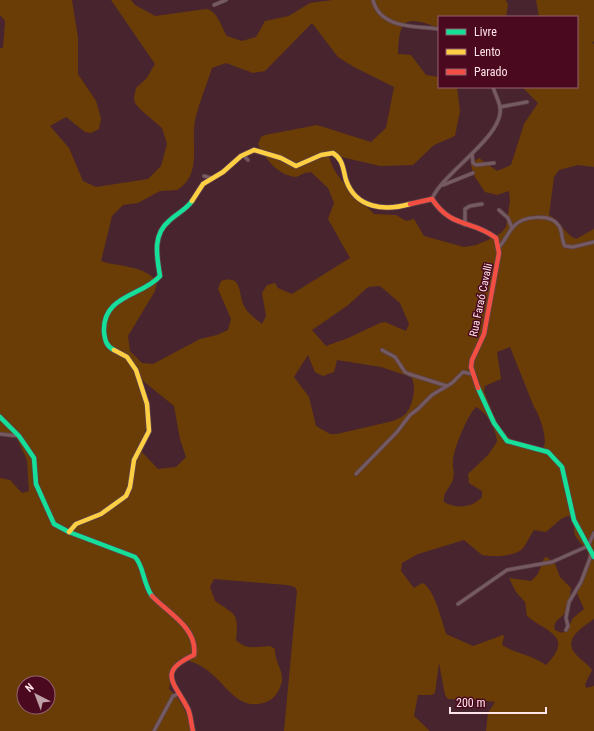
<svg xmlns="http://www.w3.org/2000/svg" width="594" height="731" font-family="'Roboto Condensed',sans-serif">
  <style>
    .green { fill: #6a3d06; fill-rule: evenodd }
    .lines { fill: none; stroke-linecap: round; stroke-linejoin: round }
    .street-casing { stroke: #5d434b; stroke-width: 4.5 }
    .fast-casing { stroke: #5d434b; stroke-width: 6 }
    .slow-casing { stroke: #5d434b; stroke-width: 6 }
    .jam-casing { stroke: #5d434b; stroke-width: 6 }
    .street { stroke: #755b61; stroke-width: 3 }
    .fast { stroke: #16e098; stroke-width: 4.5 }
    .slow { stroke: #ffcf43; stroke-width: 4.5 }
    .jam { stroke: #f24e42; stroke-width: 4.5 }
    .labels { text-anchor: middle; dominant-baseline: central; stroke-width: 3; stroke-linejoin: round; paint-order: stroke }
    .street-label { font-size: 11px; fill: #ffe5e9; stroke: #4b091f }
  </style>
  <rect width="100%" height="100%" fill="#48242f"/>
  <path class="green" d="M0,0H72L78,38V74L96,101L101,118L99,129L91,133L85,132L66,117L50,126L69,148L83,181L96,187L148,179L161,166L167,144L162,128L140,109L135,103L134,98L136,88L146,79L155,64L111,0H131L135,5L155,16L206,9C218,11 221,27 227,36L242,41L256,37L265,21L289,16L310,3L332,0H506L508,5L506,17H439V28C405,15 399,18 398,54L411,55L426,75L439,77V87H457L460,111L455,136L434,145L413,165L380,166L329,154C331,177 360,198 374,214L396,215L406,221L414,219L424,236L464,247L476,245L488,240L501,233L506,227L510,201L509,191L497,195L485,192L473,174L471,164L479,158L497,171L511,165L524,124L538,103L522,87H577V17H539L536,0H594V41L592,43L594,44V167L578,165L559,170L554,177L549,215C561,221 564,234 576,239L594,229V619C584,626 564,638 574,652C579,659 587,663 592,670L585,684L586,688L594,686V731H486L488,713L495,702L480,700L448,699L445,695L439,663L435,693L432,695H418L414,716L430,731H284L297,591L295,587L287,585L214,579L210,587L215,601C235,615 239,612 236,640C251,655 266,641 275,649C274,661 283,669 282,681C280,690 275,699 266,702C237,713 225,681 204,668C197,663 189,661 181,658L173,668L169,689C182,701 188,714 191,731H0V478L10,480L22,493L29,491L27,460L16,437L0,433V48H3L5,21L0,15ZM312,23L338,57L354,67L394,87L386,128L371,142L317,125L265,135L261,137L258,144C264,158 279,176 296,177L305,173L311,172L328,188L334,203L328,219L350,258L292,294L278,288L275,283L267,285L262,293L266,316L262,324C256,319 246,312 244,306C238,294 243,274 221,281L218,289L231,319L228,330L217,335L200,339L153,364L142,363L130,351L128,336L155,291L157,282C145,265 118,267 101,261L112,216L123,205L138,203L160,191L177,190C204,174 189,141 196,116C200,100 207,84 212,68L226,63L253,73L265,71ZM380,286L400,303L409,324L406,331L385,322L380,323L348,338L326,346L312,330L347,306L368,287ZM510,347L534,407C539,413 549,441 543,448C500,445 498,425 484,391L485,386L501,379L497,352ZM308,355L315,372L323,376L334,372L337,360L381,367L411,377C417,385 413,404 407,412C404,417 399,418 393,421L337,434H330L316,426L309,397L294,377ZM142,380L174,406L180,439L186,457L176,467L158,469L140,450L147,424ZM476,407C487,412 497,431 497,442L488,455L468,474L469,483L482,491V497C472,508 456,509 444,502C442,493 451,487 453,479C455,473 452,467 453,461C453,450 468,414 476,407ZM568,516L572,517L575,536L588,552V557L577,593L584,609L573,618L568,628L562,633L555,630C552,620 562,619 566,611C569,604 570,596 571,588L560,577L555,564L547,557L544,558L538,574L531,581L509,578L516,592L525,602L527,616C548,633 574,636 546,665C532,655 517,654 502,645L504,636L503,635L473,646L446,634C442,622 434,587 422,583L414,588L401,571L402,563L418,554L464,540L482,555C493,557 517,557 524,547C528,541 530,535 534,530L546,532L561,519ZM24,683H48V707H24Z"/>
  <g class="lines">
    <defs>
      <g id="street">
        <path d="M373,0C380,29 416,26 439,29"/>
        <polyline points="214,5 226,0"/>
        <polyline points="500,107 527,102"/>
        <polyline points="472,154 473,163 476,165 494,163"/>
        <polyline points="243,155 248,160"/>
        <polyline points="204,176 211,178"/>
        <polyline points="443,185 473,173"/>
        <path d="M432,199C442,173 505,136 500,107C499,101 495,94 493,87"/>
        <polyline points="499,210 508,218 512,228"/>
        <polyline points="465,225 465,209 470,206 482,204"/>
        <path d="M499,247C505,241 508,232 514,226C523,216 551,213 559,226C563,232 561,240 565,246L573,247L594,242"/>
        <polyline points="382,350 395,357 405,372 409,374 447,386"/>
        <polyline points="0,434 18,436"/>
        <polyline points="356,474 397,432 410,415 418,409 432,395 452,383 463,372 472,374"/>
        <polyline points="458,604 507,570 552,562 588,546 594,533"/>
        <polyline points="566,630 568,626 566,618 569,602 581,582 592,553"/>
        <polyline points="154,731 173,696 178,694"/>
      </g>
      <g id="fast">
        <path d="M114,350C106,346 105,340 104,332C102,295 143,296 160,276C157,257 152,235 169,221C176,214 187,209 192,201"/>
        <polyline points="478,388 494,423 507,441 548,452 562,467 574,520 594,557"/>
        <path d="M0,417L19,436L34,458L36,484L54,524L69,532L135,557C144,566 143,584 152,596"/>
      </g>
      <g id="slow">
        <path d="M192,201L203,184L223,172L241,156L254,150L281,158L296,166L321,155L333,153C343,159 343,169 346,180C356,209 385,211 410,204"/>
        <polyline points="69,532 76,524 101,514 126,496 130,487 134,460 149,431 147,404 136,370 127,357 114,350"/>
      </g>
      <g id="jam">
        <path d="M410,204L432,199C452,229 471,219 496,238L499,253L484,334L472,360L471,367L478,388"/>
        <path d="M152,596C168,613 198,628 194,655C156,672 175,683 188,709C191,716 191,724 193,731"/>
      </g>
    </defs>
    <use href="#street" class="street-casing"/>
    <use href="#fast" class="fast-casing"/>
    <use href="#slow" class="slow-casing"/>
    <use href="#jam" class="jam-casing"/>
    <use href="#street" class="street"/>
    <use href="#fast" class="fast"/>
    <use href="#slow" class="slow"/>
    <use href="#jam" class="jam"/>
  </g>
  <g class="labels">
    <g class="street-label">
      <text transform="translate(481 300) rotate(-78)">Rua Faraó Cavalli</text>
    </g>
  </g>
  <rect x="438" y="16" width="140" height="72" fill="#4b091f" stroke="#936170"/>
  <rect x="446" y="29" width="20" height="6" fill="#16e098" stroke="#936170"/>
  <text x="474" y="36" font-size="12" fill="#ffe5e9">Livre</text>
  <rect x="446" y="49" width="20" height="6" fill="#ffcf43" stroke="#936170"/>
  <text x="474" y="56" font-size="12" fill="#ffe5e9">Lento</text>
  <rect x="446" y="69" width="20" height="6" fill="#f24e42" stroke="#936170"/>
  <text x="474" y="76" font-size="12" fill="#ffe5e9">Parado</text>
  <g transform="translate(36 695) rotate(318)"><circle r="19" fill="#4b091f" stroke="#936170"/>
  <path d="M0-3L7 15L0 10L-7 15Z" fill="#bfa1a8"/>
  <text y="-6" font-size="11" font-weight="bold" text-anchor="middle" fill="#ffe5e9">N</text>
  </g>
  <path d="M450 707v6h96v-6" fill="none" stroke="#ffe5e9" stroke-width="2"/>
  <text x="456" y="707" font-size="12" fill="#ffe5e9" stroke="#4b091f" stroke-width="3" paint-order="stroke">200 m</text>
</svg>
